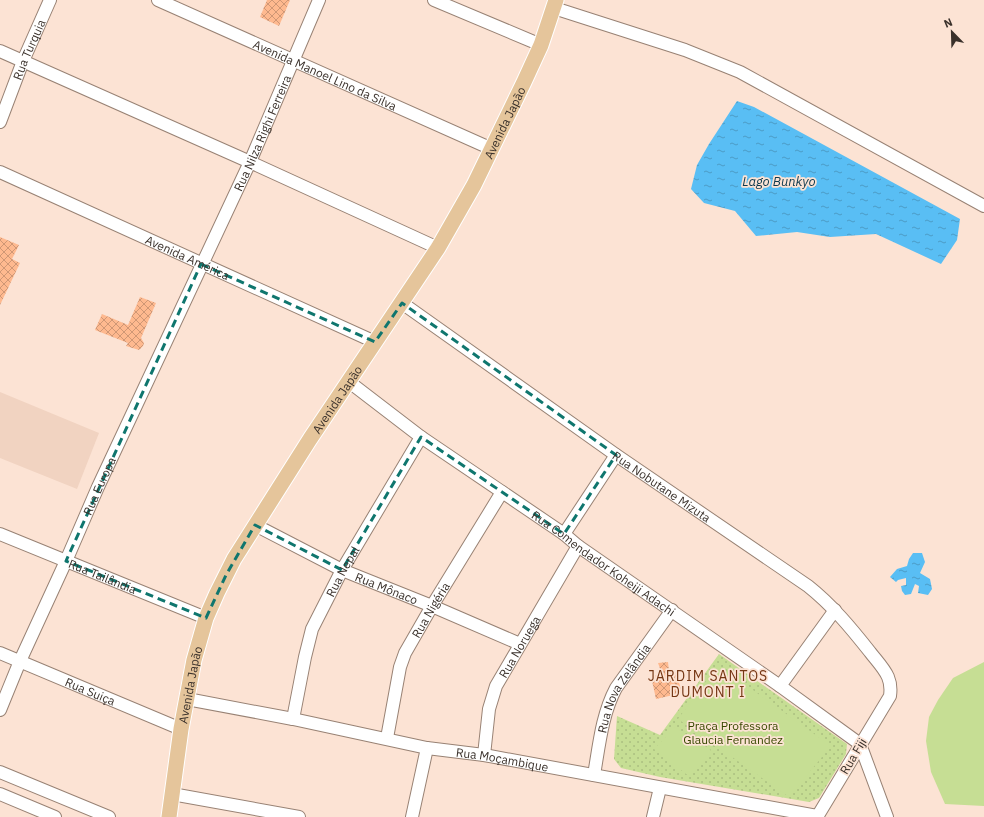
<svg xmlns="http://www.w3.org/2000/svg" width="984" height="817" font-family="'IBM Plex Sans',sans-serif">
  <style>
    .built { fill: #f1d3c1 }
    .park { fill: url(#park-dots) }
    .pitch { fill: #c6de94 }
    .water { fill: url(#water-ripples) }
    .building { fill: url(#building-cross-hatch) }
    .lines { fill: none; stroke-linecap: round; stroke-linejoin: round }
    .minor-casing { stroke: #988274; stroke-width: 14 }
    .major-casing { stroke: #fff; stroke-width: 17 }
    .minor { stroke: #fff; stroke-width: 12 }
    .major { stroke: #e5c59b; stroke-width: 15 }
    .marked { fill: none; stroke: #0f766e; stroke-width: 3; stroke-dasharray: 8 5; stroke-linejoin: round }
    .labels { text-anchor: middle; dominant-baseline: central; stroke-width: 3.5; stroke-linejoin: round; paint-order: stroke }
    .street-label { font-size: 12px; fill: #3a312b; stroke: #fce3d4 }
    .park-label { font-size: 12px; fill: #384801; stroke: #fce3d4 }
    .water-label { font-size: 13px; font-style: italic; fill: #0c394e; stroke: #fce3d4 }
    .quarter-label { font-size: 14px; letter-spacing: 1px; fill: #753613; stroke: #fce3d4 }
  </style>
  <defs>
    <pattern id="park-dots" width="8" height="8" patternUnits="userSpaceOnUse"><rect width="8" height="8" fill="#c6de94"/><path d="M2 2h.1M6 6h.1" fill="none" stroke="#abbf80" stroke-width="1.8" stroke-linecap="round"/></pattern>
    <pattern id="water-ripples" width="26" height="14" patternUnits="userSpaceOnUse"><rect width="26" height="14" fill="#59bef4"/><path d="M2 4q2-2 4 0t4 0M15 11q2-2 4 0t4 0" fill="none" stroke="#4b9bc6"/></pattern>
    <pattern id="building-cross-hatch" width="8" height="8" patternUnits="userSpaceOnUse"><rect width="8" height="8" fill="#feb98f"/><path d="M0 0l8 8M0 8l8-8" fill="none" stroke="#cf9775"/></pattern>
  </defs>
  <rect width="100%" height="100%" fill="#fce3d4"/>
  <polygon class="built" points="0,392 99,433 77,489 0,458"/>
  <polygon class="park" points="719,654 847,744 846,754 819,798 809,802 660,777 621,768 614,759 617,716 660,735"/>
  <g class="pitch">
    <polygon points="984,662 984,806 945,804 931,772 926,741 929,717 938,700 953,678"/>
    <polygon points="718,665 831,746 789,797 678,719"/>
    <polygon points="675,727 711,750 690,777 654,749"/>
  </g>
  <g class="water">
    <polygon points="737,101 754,107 960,219 957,240 941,264 876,234 830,237 797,232 756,236 735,211 704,203 691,189 697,165 709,144"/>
    <polygon points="913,553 922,553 925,562 920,573 930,579 932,589 928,595 918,593 919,586 915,584 911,594 905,595 902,591 901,586 906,585 906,578 898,580 896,582 890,577 897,569 907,566 909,559"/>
  </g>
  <g class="building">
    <polygon points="267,0 290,0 279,26 260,17"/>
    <polygon points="0,237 19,245 12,259 20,263 0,305"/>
    <polygon points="140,297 156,303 141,338 144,343 143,346 139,350 126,346 128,343 95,330 102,314 128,325"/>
    <polygon points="668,662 669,671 676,672 682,693 656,699 651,676 662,674 658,663"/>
  </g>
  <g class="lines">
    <defs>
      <g id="minor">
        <path id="s1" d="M158,0L492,149"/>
        <polyline points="434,0 541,45"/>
        <polyline points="554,8 685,50 740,72 984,206"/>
        <polyline points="0,51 250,162 438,248"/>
        <path id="s2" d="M0,122L23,61L50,0"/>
        <path id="s3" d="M0,172L375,342"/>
        <path id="s4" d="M402,303L616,455L808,586C832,605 851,628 870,652C876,660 884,668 888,677C891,684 891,689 890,696L817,817"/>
        <path id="s5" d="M348,381L421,437L564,534L578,546L780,686L860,744"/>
        <path id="s6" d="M255,525L342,570L432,606L520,644"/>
        <path id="s7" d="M0,534L206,618"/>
        <polyline points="564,534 616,455"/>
        <path id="s8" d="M0,653L181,729"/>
        <polyline points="780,686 835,610"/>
        <path id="s9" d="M187,699L293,719L427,748L484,755L817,816"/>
        <path id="s10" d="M0,710L20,661L66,561L98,487L250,162L319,0"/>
        <path id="s11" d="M293,719L305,657L312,629L342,570L421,437"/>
        <path id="s12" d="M387,738L400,667L405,653L432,606L502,492"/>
        <polyline points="860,744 887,817"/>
        <path id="s13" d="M484,755L489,709L496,686L578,546"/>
        <polyline points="0,772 109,817"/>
        <path id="s14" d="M594,775C599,746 602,714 616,688L672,610"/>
        <polyline points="0,794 55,817"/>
        <polyline points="172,794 299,817"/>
        <polyline points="412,817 427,748"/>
        <polyline points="653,817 660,788"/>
      </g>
      <g id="major">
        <path id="s15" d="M169,817L181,729L194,660L206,618L217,593L234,559L310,439L438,248L474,185L524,82L541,45L556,0"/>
      </g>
    </defs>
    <use href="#minor" class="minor-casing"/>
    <use href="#major" class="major-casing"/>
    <use href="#minor" class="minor"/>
    <use href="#major" class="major"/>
  </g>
  <path class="marked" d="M201,264L375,342L402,303L616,455L564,534L421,437L342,570L255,525L226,575L206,618L66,561Z"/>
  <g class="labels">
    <g class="street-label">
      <text stroke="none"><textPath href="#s2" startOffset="78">Rua Turquia</textPath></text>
      <text stroke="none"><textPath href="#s1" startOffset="183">Avenida Manoel Lino da Silva</textPath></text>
      <text stroke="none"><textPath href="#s15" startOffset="782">Avenida Japão</textPath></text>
      <text stroke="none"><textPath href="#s10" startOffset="634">Rua Nilza Righi Ferreira</textPath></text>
      <text stroke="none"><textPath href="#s3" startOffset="206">Avenida América</textPath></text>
      <text stroke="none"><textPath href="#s15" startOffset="458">Avenida Japão</textPath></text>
      <text stroke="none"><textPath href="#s10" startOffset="245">Rua Europa</textPath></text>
      <text stroke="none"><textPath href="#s4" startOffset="318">Rua Nobutane Mizuta</textPath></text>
      <text stroke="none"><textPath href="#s5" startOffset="314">Rua Comendador Koheiji Adachi</textPath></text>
      <text stroke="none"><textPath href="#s11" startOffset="157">Rua Nepal</textPath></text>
      <text stroke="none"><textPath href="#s7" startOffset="111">Rua Tailândia</textPath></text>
      <text stroke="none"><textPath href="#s6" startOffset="146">Rua Mônaco</textPath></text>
      <text stroke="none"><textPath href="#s12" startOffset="137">Rua Nigéria</textPath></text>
      <text stroke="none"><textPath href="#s13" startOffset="116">Rua Noruega</textPath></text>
      <text stroke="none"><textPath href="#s15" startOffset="134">Avenida Japão</textPath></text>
      <text stroke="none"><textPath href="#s14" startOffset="93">Rua Nova Zelândia</textPath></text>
      <text stroke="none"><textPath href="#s8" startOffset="98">Rua Suiça</textPath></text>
      <text transform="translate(853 756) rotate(-59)">Rua Fiji</text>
      <text stroke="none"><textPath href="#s9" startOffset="321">Rua Moçambique</textPath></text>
    </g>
    <g class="park-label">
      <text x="733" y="725">Praça Professora<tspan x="733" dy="14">Glaucia Fernandez</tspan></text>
    </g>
    <g class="water-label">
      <text x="779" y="181">Lago Bunkyo</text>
    </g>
    <g class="quarter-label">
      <text x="708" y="676">JARDIM SANTOS<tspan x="708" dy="16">DUMONT I</tspan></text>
    </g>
  </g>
  <g transform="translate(952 32) rotate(337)" stroke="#fce3d4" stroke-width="3" paint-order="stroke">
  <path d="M0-3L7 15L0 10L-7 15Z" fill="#3a312b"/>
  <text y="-6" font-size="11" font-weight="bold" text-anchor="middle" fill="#3a312b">N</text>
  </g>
</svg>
